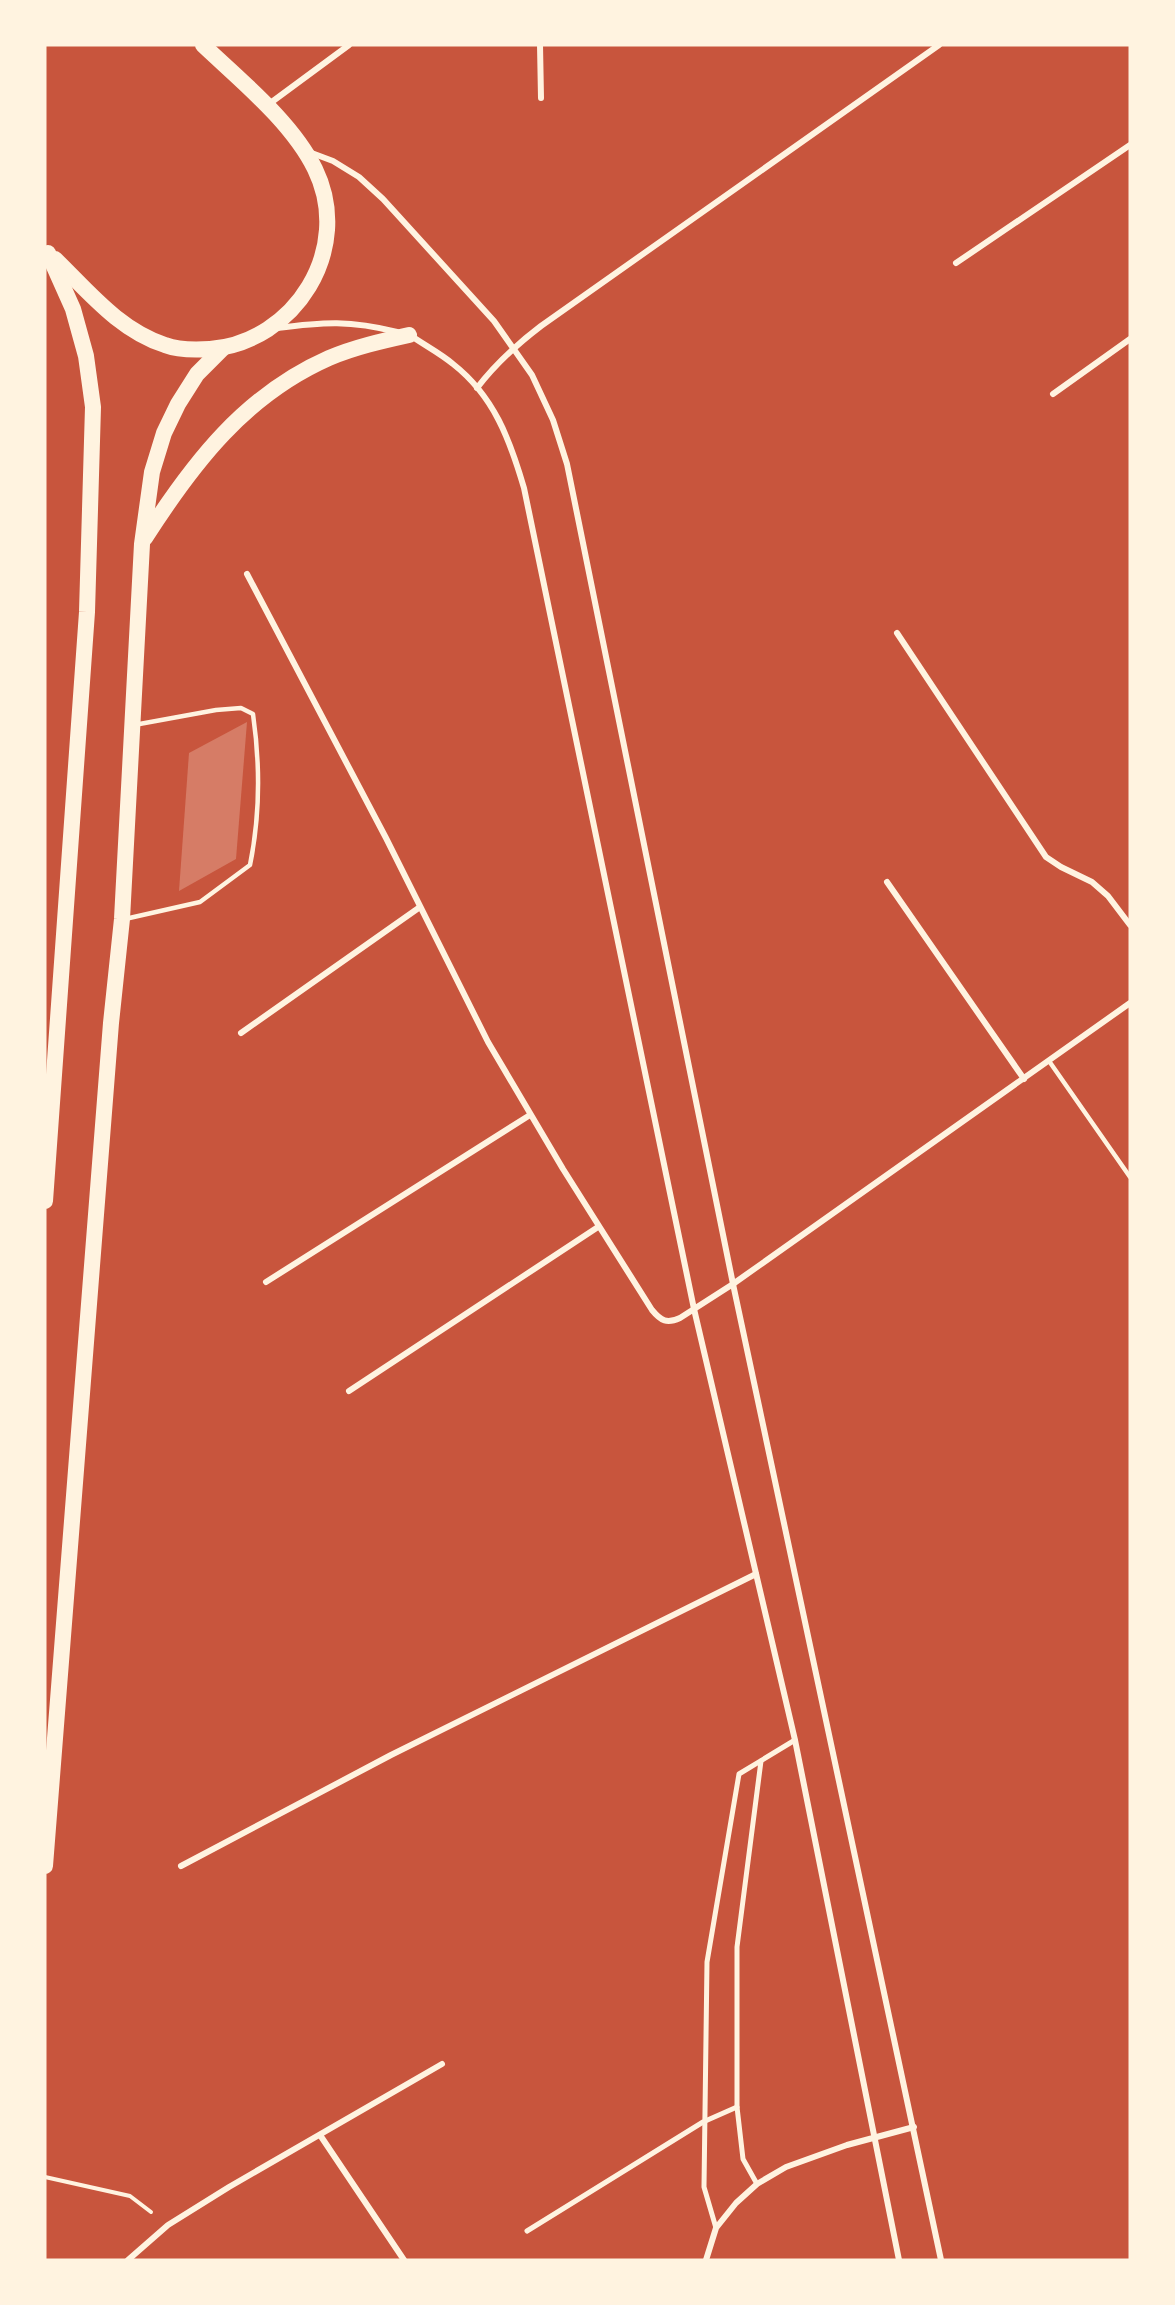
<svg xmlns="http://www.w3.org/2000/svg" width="1175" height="2305" font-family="'Alegreya Sans',sans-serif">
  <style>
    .building { fill: #d67c66 }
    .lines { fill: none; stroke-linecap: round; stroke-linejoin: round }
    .path { stroke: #fff3e0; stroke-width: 4 }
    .service { stroke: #fff3e0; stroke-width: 4.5 }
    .pedestrian { stroke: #fff3e0; stroke-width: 5 }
    .minor { stroke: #fff3e0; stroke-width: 6 }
    .trunk { stroke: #fff3e0; stroke-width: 16 }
  </style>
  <rect width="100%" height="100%" fill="#c8553d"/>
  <polygon class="building" points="247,722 236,859 179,891 189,753"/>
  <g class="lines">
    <polyline class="path" points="45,2177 130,2196 151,2212"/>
    <g class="service">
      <path d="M125,919L200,902L250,865C260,816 260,763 253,714L241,708L216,710L134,725"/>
      <polyline points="1049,1061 1130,1177"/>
    </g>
    <g class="pedestrian">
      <polyline points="757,2184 743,2159 737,2107 737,1947 761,1761"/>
      <polyline points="716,2228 704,2187 707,1962 739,1774 795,1740"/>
      <polyline points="527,2231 703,2122 737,2107"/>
    </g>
    <g class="minor">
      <polyline points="540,45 541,98"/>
      <polyline points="269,104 349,45"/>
      <polyline points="309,152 333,161 359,177 383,199 494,321 532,375 553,420 567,464 733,1284 941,2260"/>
      <polyline points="956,263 1130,145"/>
      <path d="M277,328C324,322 350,320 397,332"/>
      <path d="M410,335C424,345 440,353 453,364C494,396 510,440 524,488L694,1309L795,1740L899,2260"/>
      <path d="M477,388C496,363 516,345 541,326L939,45"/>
      <polyline points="1053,394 1130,339"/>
      <path d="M247,574L386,838L488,1042L563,1169L652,1310C661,1321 667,1324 680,1318L733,1284L1130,1003"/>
      <polyline points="897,633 1046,857 1061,867 1092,882 1108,896 1130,925"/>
      <polyline points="887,882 1024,1079"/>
      <polyline points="241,1033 420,907"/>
      <polyline points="266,1282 530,1115"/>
      <polyline points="349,1391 598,1227"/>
      <polyline points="181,1866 391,1755 756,1574"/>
      <polyline points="320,2135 404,2260"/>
      <polyline points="128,2260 168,2225 229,2187 442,2064"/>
      <polyline points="706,2260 716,2228 736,2203 757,2184 786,2167 847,2145 914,2127"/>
    </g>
    <g class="trunk">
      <path d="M55,259C89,292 119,330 165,345C178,350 195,350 210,349C295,342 354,249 315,169C292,122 241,81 203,45"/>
      <path d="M145,538C193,463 245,395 329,358C355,347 382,341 409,335"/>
      <polyline points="45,1201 87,612 93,407 86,356 73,309 48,253"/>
      <polyline points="45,1866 111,1023 122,919 142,544 152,472 164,433 178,404 197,374 223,348"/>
    </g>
  </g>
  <rect width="1175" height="2305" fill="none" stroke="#fff3e0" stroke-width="93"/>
</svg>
